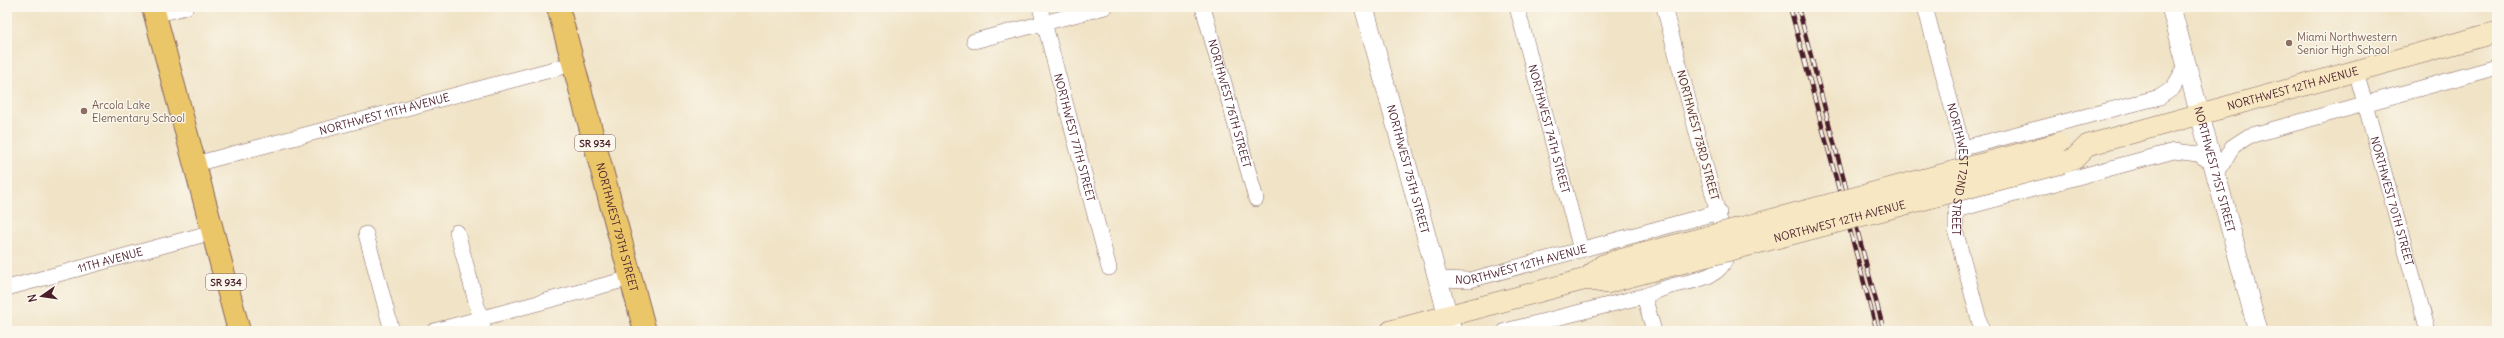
<svg xmlns="http://www.w3.org/2000/svg" width="2504" height="338" font-family="Delius,sans-serif">
  <style>
    .lines { fill: none; stroke-linecap: round; stroke-linejoin: round }
    .minor-casing { stroke: #846461; stroke-width: 16 }
    .tertiary-casing { stroke: #846461; stroke-width: 20 }
    .secondary-casing { stroke: #846461; stroke-width: 22 }
    .primary-casing { stroke: #846461; stroke-width: 24 }
    .minor { stroke: #fff; stroke-width: 15 }
    .tertiary { stroke: #fff; stroke-width: 19 }
    .secondary { stroke: #f7e8c3; stroke-width: 21 }
    .primary { stroke: #ebc669; stroke-width: 22 }
    .rail-casing { stroke: #4a1f2b; stroke-width: 4.5 }
    .rail { stroke: #fbf7ec; stroke-width: 3; stroke-dasharray: 9; stroke-linecap: butt }
    .secondary-bridge-casing { stroke: #846461; stroke-width: 22; stroke-linecap: butt }
    .secondary-bridge { stroke: #f7e8c3; stroke-width: 21 }
    .education-dot { fill: #8d6e63; stroke: #fbf7ec; stroke-width: 1.5 }
    .labels { text-anchor: middle; dominant-baseline: central; stroke-width: 3; stroke-linejoin: round; paint-order: stroke }
    .shield { fill: #fbf7ec; stroke: #7f6065; stroke-width: 1 }
    .shield-label { font-size: 10px; font-weight: bold; fill: #4a1f2b }
    .education-label { font-size: 11px; fill: #785e54; stroke: #fbf7ec; text-anchor: start }
    .street-label { font-size: 11px; fill: #4a1f2b; stroke: #fbf7ec }
  </style>
  <rect width="100%" height="100%" fill="#fbf7ec"/>
  <filter id="ink" filterUnits="userSpaceOnUse"><feTurbulence type="fractalNoise" baseFrequency=".025" numOctaves="2"/><feDisplacementMap in="SourceGraphic" scale="8" xChannelSelector="R" yChannelSelector="G"/><feConvolveMatrix kernelMatrix="1 2 1 2 8 2 1 2 1" color-interpolation-filters="sRGB"/></filter>
  <filter id="wash" filterUnits="userSpaceOnUse"><feTurbulence type="fractalNoise" baseFrequency=".012" numOctaves="4" result="noise"/><feDisplacementMap in="SourceGraphic" scale="16" xChannelSelector="R" yChannelSelector="G"/><feGaussianBlur stdDeviation="0.9" result="paint"/><feColorMatrix in="noise" values="0 0 0 0 0 0 0 0 0 0 0 0 0 0 0 0 0 1.4 0 .05"/><feComposite in="paint" operator="in"/></filter>
  <g filter="url(#wash)">
    <rect width="100%" height="100%" fill="#f0e3c6"/>
  </g>
  <g filter="url(#ink)">
    <g class="lines">
      <defs>
        <g id="minor">
          <path id="s1" d="M1040,7L1109,268"/>
          <path id="s2" d="M1203,7L1256,199"/>
          <path id="s3" d="M1517,7L1581,250"/>
          <path id="s4" d="M1925,7L1963,148V173L1956,210V233L1982,331"/>
          <polyline points="155,15 186,7"/>
          <polyline points="974,41 1105,7"/>
          <path id="s5" d="M2356,71L2428,331"/>
          <polyline points="1963,148 2160,97 2173,88 2186,66"/>
          <path id="s6" d="M195,164L573,64"/>
          <polyline points="2215,177 2232,147 2249,136 2497,67"/>
          <polyline points="1956,210 2174,151 2198,154 2212,163"/>
          <polyline points="457,232 484,331"/>
          <polyline points="366,234 392,331"/>
          <path id="s7" d="M1438,279L1470,280L1719,212"/>
          <path id="s8" d="M7,288L213,232"/>
          <polyline points="1644,296 1654,331"/>
          <polyline points="434,331 631,278"/>
          <path d="M1505,331L1644,296C1651,294 1658,290 1665,288C1689,280 1727,281 1727,248L1664,7"/>
        </g>
        <g id="tertiary">
          <path id="s9" d="M1364,7L1452,331"/>
          <path id="s10" d="M2171,7L2258,331"/>
        </g>
        <g id="secondary">
          <path id="s11" d="M2062,163L2074,159L2088,145L2497,32"/>
          <polyline points="1586,279 1603,265 1616,261"/>
          <polyline points="1391,331 1586,279 1607,283 1620,279"/>
        </g>
        <g id="primary">
          <polyline points="153,7 239,331"/>
          <path id="s12" d="M558,7L645,331"/>
        </g>
      </defs>
      <use href="#minor" class="minor-casing"/>
      <use href="#tertiary" class="tertiary-casing"/>
      <use href="#secondary" class="secondary-casing"/>
      <use href="#primary" class="primary-casing"/>
      <use href="#minor" class="minor"/>
      <use href="#tertiary" class="tertiary"/>
      <use href="#secondary" class="secondary"/>
      <use href="#primary" class="primary"/>
      <defs>
        <g id="rail">
          <polyline points="1790,7 1877,331"/>
          <polyline points="1798,7 1884,331"/>
        </g>
      </defs>
      <use href="#rail" class="rail-casing"/>
      <use href="#rail" class="rail"/>
      <defs>
        <g id="secondary-bridge">
          <polyline points="1616,261 2057,144"/>
          <path id="s13" d="M1620,279L2062,163"/>
        </g>
      </defs>
      <use href="#secondary-bridge" class="secondary-bridge-casing"/>
      <use href="#secondary-bridge" class="secondary-bridge"/>
    </g>
  </g>
  <g class="education-dot">
    <circle cx="2289" cy="43" r="4"/>
    <circle cx="84" cy="111" r="4"/>
  </g>
  <g class="labels">
    <g class="shield">
      <rect x="575" y="135" width="40" height="16" rx="3"/>
      <rect x="206" y="274" width="40" height="16" rx="3"/>
    </g>
    <g class="shield-label">
      <text x="595" y="143">SR 934</text>
      <text x="226" y="282">SR 934</text>
    </g>
    <g class="education-label">
      <text x="2297" y="37">Miami Northwestern<tspan x="2297" dy="13">Senior High School</tspan></text>
      <text x="92" y="105">Arcola Lake<tspan x="92" dy="13">Elementary School</tspan></text>
    </g>
    <g class="street-label">
      <text stroke="none"><textPath href="#s11" startOffset="245">NORTHWEST 12TH AVENUE</textPath></text>
      <text stroke="none"><textPath href="#s2" startOffset="100">NORTHWEST 76TH STREET</textPath></text>
      <text stroke="none"><textPath href="#s6" startOffset="196">NORTHWEST 11TH AVENUE</textPath></text>
      <text stroke="none"><textPath href="#s3" startOffset="126">NORTHWEST 74TH STREET</textPath></text>
      <text transform="translate(1698 135) rotate(75)">NORTHWEST 73RD STREET</text>
      <text stroke="none"><textPath href="#s1" startOffset="135">NORTHWEST 77TH STREET</textPath></text>
      <text stroke="none"><textPath href="#s9" startOffset="168">NORTHWEST 75TH STREET</textPath></text>
      <text stroke="none"><textPath href="#s4" startOffset="167">NORTHWEST 72ND STREET</textPath></text>
      <text stroke="none"><textPath href="#s10" startOffset="168">NORTHWEST 71ST STREET</textPath></text>
      <text stroke="none"><textPath href="#s5" startOffset="135">NORTHWEST 70TH STREET</textPath></text>
      <text stroke="none"><textPath href="#s13" startOffset="227">NORTHWEST 12TH AVENUE</textPath></text>
      <text stroke="none"><textPath href="#s12" startOffset="228">NORTHWEST 79TH STREET</textPath></text>
      <text stroke="none"><textPath href="#s8" startOffset="107">11TH AVENUE</textPath></text>
      <text stroke="none"><textPath href="#s7" startOffset="85">NORTHWEST 12TH AVENUE</textPath></text>
    </g>
  </g>
  <rect width="2504" height="338" fill="none" stroke="#fbf7ec" stroke-width="24"/>
  <g transform="translate(42 296) rotate(257)" stroke="#fbf7ec" stroke-width="3" paint-order="stroke">
  <path d="M0-3L7 15L0 10L-7 15Z" fill="#4a1f2b"/>
  <text y="-6" font-size="11" font-weight="bold" text-anchor="middle" fill="#4a1f2b">N</text>
  </g>
</svg>
